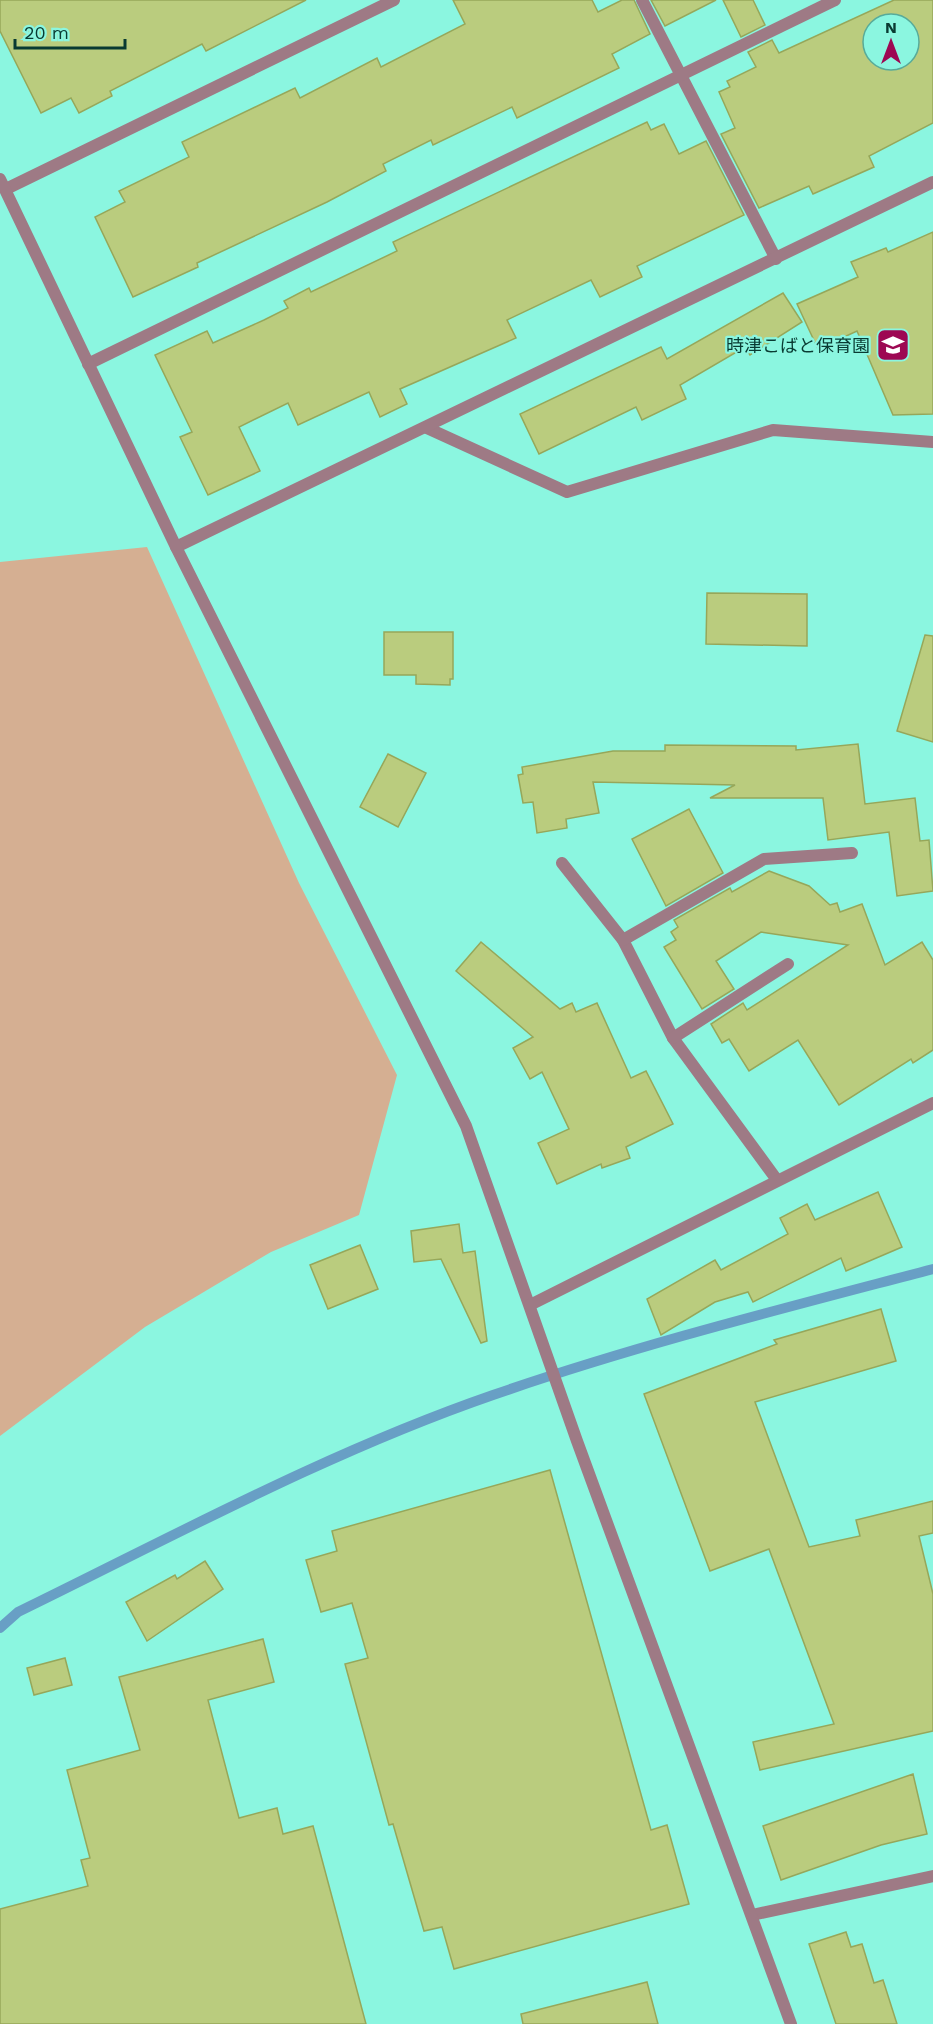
<svg xmlns="http://www.w3.org/2000/svg" width="933" height="2024" font-family="'Work Sans','Noto Sans JP',sans-serif">
  <style>
    .green { fill: #d5af92 }
    .lines { fill: none; stroke-linecap: round; stroke-linejoin: round }
    .stream { stroke: #689fc5; stroke-width: 10 }
    .building { fill: #bacc7e; stroke: #96a75a; stroke-width: 1.5; fill-rule: evenodd }
    .minor { stroke: #9e7a85; stroke-width: 12 }
    .tertiary { stroke: #9e7a85; stroke-width: 12 }
    .labels { text-anchor: middle; dominant-baseline: central; stroke-width: 4.5; stroke-linejoin: round; paint-order: stroke }
    .poi-label { font-size: 18px; fill: #093a32; stroke: #8bf6e0; text-anchor: end }
  </style>
  <rect width="100%" height="100%" fill="#8bf6e0"/>
  <polygon class="green" points="147,547 299,883 397,1075 359,1215 271,1252 145,1327 0,1436 0,562"/>
  <g class="lines">
    <path class="stream" d="M0,1628L18,1612C174,1536 328,1452 493,1395C637,1345 785,1308 933,1269"/>
  </g>
  <g class="building">
    <polygon points="0,0 306,0 206,51 202,44 110,91 112,96 79,113 71,98 41,113 0,31"/>
    <polygon points="453,0 592,0 598,12 622,0 634,0 650,34 612,54 619,68 517,118 512,107 433,145 431,140 383,164 386,171 327,202 197,263 198,267 133,297 95,217 125,202 119,191 189,157 182,142 295,88 300,98 377,58 381,67 465,24"/>
    <polygon points="651,0 716,0 665,26"/>
    <polygon points="723,0 753,0 765,25 741,37"/>
    <path d="M894,0H933V123L869,156L874,167L813,194L809,186L759,208L721,134L735,128L719,92L730,87L727,81L756,67L748,52L772,40L779,53ZM873,24H909V60H873Z"/>
    <polygon points="647,122 651,130 664,124 679,154 706,141 744,215 637,266 642,277 600,297 591,280 507,320 516,338 400,389 407,404 380,417 369,392 298,425 288,403 239,427 260,471 208,495 180,437 192,432 155,355 207,331 213,343 264,320 288,308 284,301 309,288 311,292 397,251 393,242"/>
    <polygon points="933,232 933,414 893,415 857,331 818,349 797,304 858,277 851,262 886,248 888,252"/>
    <polygon points="783,293 802,322 750,355 745,347 680,385 686,399 642,420 636,407 539,454 520,414 661,347 667,359"/>
    <polygon points="707,593 807,594 807,646 706,644"/>
    <polygon points="384,632 453,632 453,679 450,679 450,685 416,684 416,675 384,675"/>
    <polygon points="925,635 933,636 933,742 897,731"/>
    <polygon points="858,744 865,804 915,798 920,841 929,840 933,891 897,896 889,832 828,840 823,798 710,798 735,785 593,782 599,813 566,819 567,828 537,833 533,802 523,803 518,775 523,774 522,767 613,751 665,751 665,745 796,746 796,750"/>
    <polygon points="388,754 426,773 398,827 360,807"/>
    <polygon points="689,809 723,873 666,906 632,839"/>
    <polygon points="769,871 809,886 830,905 837,903 840,912 862,904 885,965 922,942 933,960 933,1050 913,1063 911,1059 839,1105 798,1040 749,1071 729,1039 722,1043 711,1024 743,1003 747,1010 848,945 761,932 716,961 734,989 702,1009 664,947 676,940 671,932 678,927 674,920 730,888 732,892"/>
    <polygon points="481,942 560,1009 572,1003 576,1012 597,1003 631,1078 646,1071 673,1124 626,1147 630,1158 602,1168 601,1164 557,1184 538,1143 569,1129 542,1072 530,1079 513,1048 533,1037 456,971"/>
    <polygon points="878,1192 902,1247 846,1271 841,1258 753,1302 748,1292 715,1302 661,1335 647,1299 715,1260 721,1270 788,1234 780,1218 807,1204 815,1220"/>
    <polygon points="459,1224 463,1253 475,1251 487,1341 481,1343 441,1259 414,1262 411,1231"/>
    <polygon points="360,1245 378,1289 328,1309 310,1265"/>
    <polygon points="881,1309 896,1361 755,1402 809,1547 860,1536 856,1520 933,1501 933,1533 919,1536 933,1594 933,1731 760,1770 753,1742 834,1724 769,1549 710,1571 644,1394 777,1344 774,1340"/>
    <polygon points="550,1470 651,1830 667,1825 689,1904 454,1969 442,1927 424,1931 393,1824 389,1825 345,1664 368,1658 352,1603 321,1612 306,1560 337,1551 332,1531"/>
    <polygon points="205,1561 223,1589 147,1641 126,1602 175,1575 177,1579"/>
    <polygon points="263,1639 274,1682 208,1700 239,1818 277,1808 283,1834 313,1826 366,2024 0,2024 0,1909 88,1886 81,1860 90,1858 67,1770 140,1750 119,1677"/>
    <polygon points="65,1658 72,1685 34,1695 27,1668"/>
    <polygon points="913,1774 927,1834 881,1845 781,1880 763,1826"/>
    <polygon points="846,1932 851,1947 862,1944 874,1983 883,1980 897,2024 836,2024 809,1944"/>
    <polygon points="647,1982 658,2024 523,2024 521,2014"/>
  </g>
  <g class="lines">
    <g class="minor">
      <polyline points="642,0 776,259"/>
      <polyline points="6,189 394,0"/>
      <polyline points="88,364 835,0"/>
      <polyline points="427,428 567,492 773,430 933,442"/>
      <polyline points="176,547 933,182"/>
      <polyline points="562,863 623,940 673,1038 777,1180"/>
      <polyline points="623,940 764,859 852,853"/>
      <polyline points="673,1038 788,964"/>
      <polyline points="752,1915 933,1876"/>
    </g>
    <g class="tertiary">
      <polyline points="0,179 176,547 466,1126 577,1441 791,2024"/>
      <polyline points="530,1305 933,1103"/>
    </g>
  </g>
  <defs>
    <symbol id="school-square" viewBox="-11 -11 22 22"><rect x="-9" y="-9" width="18" height="18" rx="4" fill="#9d0853" stroke="#8bf6e0"/><path d="M0-5L7-2L0 1L-7-2ZM-4 1L0 2.5L4 1V4Q0 6-4 4Z" fill="#fff"/></symbol>
  </defs>
  <g fill-rule="evenodd">
    <use href="#school-square" x="874" y="326" width="38" height="38"/>
  </g>
  <g class="labels">
    <g class="poi-label">
      <text x="870" y="345">時津こばと保育園</text>
    </g>
  </g>
  <g transform="translate(891 42)"><circle r="28" fill="#8bf6e0" stroke="#57ab9a" stroke-width="1.5"/>
  <path d="M0-4.5L10 22L0 15L-10 22Z" fill="#9d0853"/>
  <text y="-9" font-size="16" font-weight="bold" text-anchor="middle" fill="#093a32">N</text>
  </g>
  <path d="M15 39v9h110v-9" fill="none" stroke="#093a32" stroke-width="3"/>
  <text x="24" y="39" font-size="18" fill="#093a32" stroke="#8bf6e0" stroke-width="4.5" paint-order="stroke">20 m</text>
</svg>
